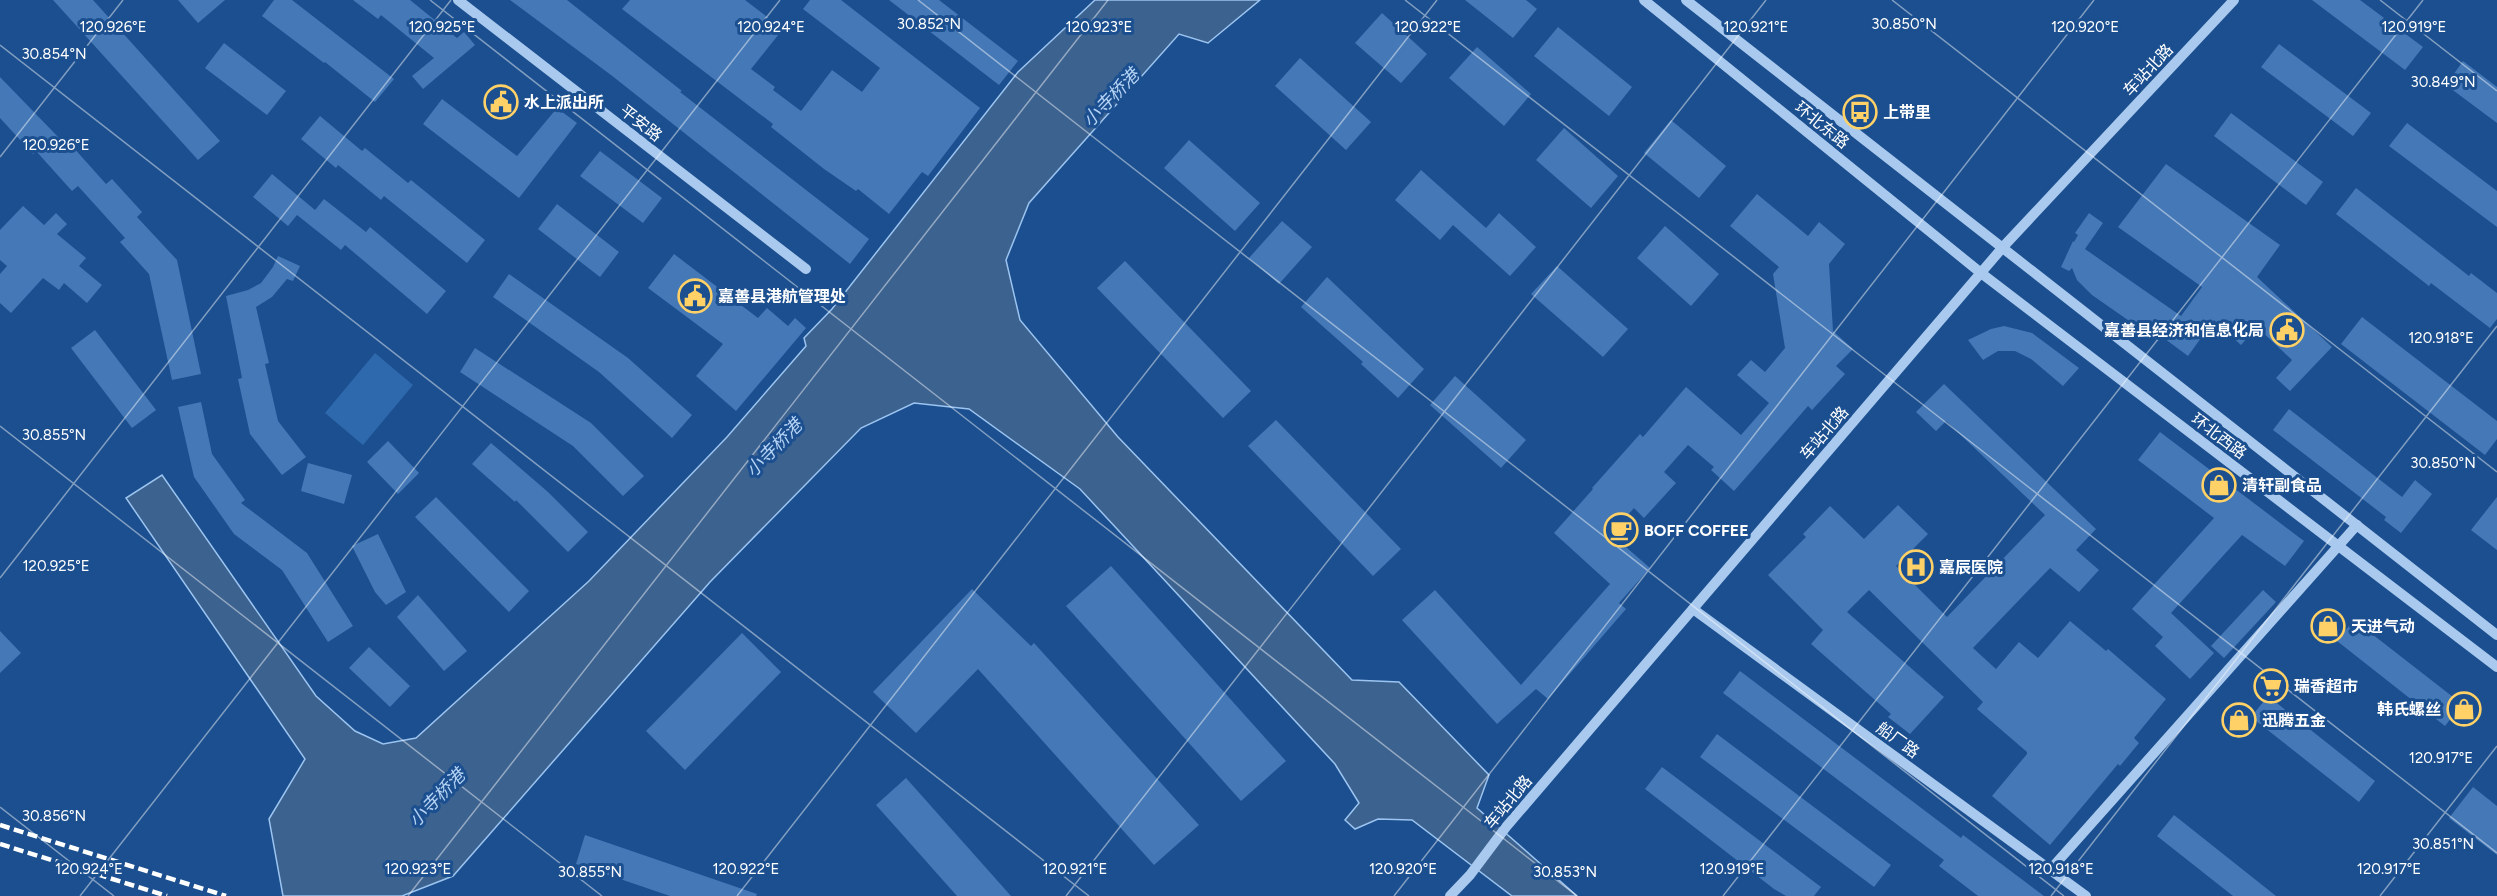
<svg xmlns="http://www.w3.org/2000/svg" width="2497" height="896" font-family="Figtree,'Noto Sans SC',sans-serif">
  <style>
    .green { fill: #2e69ad }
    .water { fill: #3c6290; stroke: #9cc4f0; stroke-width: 1.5 }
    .building { fill: #4478b7 }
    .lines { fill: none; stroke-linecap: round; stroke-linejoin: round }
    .minor { stroke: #a9c9ee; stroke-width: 10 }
    .rail { stroke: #fff; stroke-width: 4.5; stroke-dasharray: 10 4.5; stroke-linecap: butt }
    .ticks { fill: none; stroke: #fff; stroke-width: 1.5; stroke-opacity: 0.45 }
    .labels { text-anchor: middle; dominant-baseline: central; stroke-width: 6; stroke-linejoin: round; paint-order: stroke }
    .street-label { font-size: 16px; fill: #fff; stroke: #1b4f8f }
    .poi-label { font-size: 16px; font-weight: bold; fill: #fff; stroke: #1b4f8f; text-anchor: start }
    .water-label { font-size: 18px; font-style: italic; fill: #b5d3f5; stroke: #1b4f8f }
    .ticks-label { font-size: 15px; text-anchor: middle; fill: #fff; stroke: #1b4f8f; stroke-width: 6; stroke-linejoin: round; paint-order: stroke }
  </style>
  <rect width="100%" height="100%" fill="#1b4f8f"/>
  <polygon class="green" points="375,353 413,385 363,445 325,413"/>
  <polygon class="water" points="1095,0 1260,0 1208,43 1179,34 1029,203 1006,260 1020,320 1118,437 1352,680 1399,682 1489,775 1477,808 1577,896 1512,896 1412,820 1378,819 1355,829 1345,820 1359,803 1335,764 1080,489 969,409 914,403 861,428 710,582 453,876 402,896 283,896 269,819 305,759 126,498 162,475 316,696 355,731 383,744 416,738 589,581 727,437 806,346 804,338 832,309 1018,72"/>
  <g class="building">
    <polygon points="53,0 93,0 220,141 198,160"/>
    <polygon points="178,0 225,0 198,23"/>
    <polygon points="274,0 292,0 394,79 375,102 325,62 324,63 262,16"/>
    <polygon points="353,0 410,0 457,38 464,32 475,45 423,89 412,76 434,58 381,15 378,19"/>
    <polygon points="510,0 567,0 682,91 680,92 869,239 850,264 611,75"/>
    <polygon points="630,0 745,0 783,29 751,69 775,87 773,90 801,111 832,70 862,92 880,68 803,9 810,0 841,0 980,108 928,176 922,172 889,214 858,189 856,191 824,169 771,127 773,124 622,9"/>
    <polygon points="889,0 939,0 1018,61 999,85"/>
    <polygon points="1465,0 1526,0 1537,9 1513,38"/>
    <polygon points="2312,0 2360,0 2423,47 2405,70"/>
    <polygon points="1382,13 1427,54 1401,83 1355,43"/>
    <polygon points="1558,27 1632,87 1609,116 1534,56"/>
    <polygon points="224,43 286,91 267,115 205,68"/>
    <polygon points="2279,44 2371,113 2353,136 2261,67"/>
    <polygon points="1477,47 1531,94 1504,126 1449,78"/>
    <polygon points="1300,58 1371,122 1346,150 1275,86"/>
    <polygon points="2463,61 2497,87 2497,123 2446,85"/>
    <polygon points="0,77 61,140 64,137 106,184 112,179 142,212 137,217 177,260 201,374 172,380 149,274 120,242 125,238 78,186 72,191 36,151 33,154 0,118"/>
    <polygon points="442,99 517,156 557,108 577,123 519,198 423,124"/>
    <polygon points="2231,113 2323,182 2306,205 2214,136"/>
    <polygon points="320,116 362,151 365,148 408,183 411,180 485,240 467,263 384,196 381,200 338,165 336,168 301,139"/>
    <polygon points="1671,120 1726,166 1699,198 1644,153"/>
    <polygon points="2407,123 2497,191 2497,227 2389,146"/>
    <polygon points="1564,128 1618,176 1591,208 1536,160"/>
    <polygon points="1189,140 1260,203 1235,231 1164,168"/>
    <polygon points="600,151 662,198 643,223 580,176"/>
    <polygon points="2166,164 2280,245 2257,277 2332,347 2290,391 2276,378 2292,360 2257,327 2241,345 2214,320 2188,356 2161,336 2158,341 2092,295 2077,280 2072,268 2069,271 2061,267 2073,241 2074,242 2078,235 2075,233 2089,213 2103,223 2085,249 2181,316 2202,287 2118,227"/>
    <polygon points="1421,170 1486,228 1499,213 1536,247 1510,276 1453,225 1440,240 1395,200"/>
    <polygon points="272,174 315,210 324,199 366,232 370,227 446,291 427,314 345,245 341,250 297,215 288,226 253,197"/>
    <polygon points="2356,188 2469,276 2471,273 2497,293 2497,319 2490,328 2431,283 2429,286 2336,214"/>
    <polygon points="1757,194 1808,236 1819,222 1845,244 1829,264 1833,331 1853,349 1836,366 1845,374 1812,410 1808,406 1734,491 1711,470 1714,467 1688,445 1664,472 1676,483 1644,518 1634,508 1611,534 1650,568 1619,603 1626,609 1548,699 1536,689 1497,724 1402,620 1435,590 1521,685 1610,584 1554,533 1593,489 1592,488 1640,434 1643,437 1686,387 1741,435 1769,403 1737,375 1751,360 1765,372 1785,348 1773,274 1779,267 1730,226"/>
    <polygon points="557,204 619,252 600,277 538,229"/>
    <polygon points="23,206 44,225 56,213 67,224 57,234 86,258 79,266 102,285 87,303 64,283 59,290 43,278 11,313 0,303 0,274 7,266 0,260 0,230"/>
    <polygon points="1282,221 1312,247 1279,284 1249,258"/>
    <polygon points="1665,226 1719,274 1691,306 1637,258"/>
    <polygon points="674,254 758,318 767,308 788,326 795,318 806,328 736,411 696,376 723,344 648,288"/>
    <polygon points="278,256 300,266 293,281 287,279 272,297 256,307 269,363 265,364 278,421 306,457 282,475 250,434 238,379 242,378 226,296 248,290 261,283 273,267"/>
    <polygon points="1125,261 1251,391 1223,418 1097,288"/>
    <polygon points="1557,266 1628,329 1603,357 1531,294"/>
    <polygon points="509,274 628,358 692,415 672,438 599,372 493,297"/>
    <polygon points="1327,277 1424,369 1398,398 1361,364 1363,362 1301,307"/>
    <polygon points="2362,317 2497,421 2497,439 2485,455 2341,344"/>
    <polygon points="2004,326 2032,333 2079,368 2063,386 2031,359 2015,351 1998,351 1983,360 1968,340 1991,329"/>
    <polygon points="95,330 156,410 132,428 71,348"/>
    <polygon points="475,348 591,423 644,476 623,496 573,446 460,372"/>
    <polygon points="1455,376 1526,440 1501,468 1430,405"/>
    <polygon points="1944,384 2096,529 2076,550 2099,570 2079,592 2050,568 1973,648 1996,669 2019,642 2038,658 2070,621 2106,651 2108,649 2166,699 2134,738 2139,743 2120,766 2118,764 2050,845 1992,796 2027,754 2027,752 1977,709 1983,702 1869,590 1847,612 1944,697 1910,734 1888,717 1891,714 1811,644 1823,630 1768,575 1806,537 1803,534 1830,506 1864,539 1898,505 1928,534 1896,566 1947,617 2045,515 1946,421 1936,431 1916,412"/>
    <polygon points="201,402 212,454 245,500 241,503 307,553 353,626 328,642 282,570 234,534 194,477 178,407"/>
    <polygon points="2289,409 2402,497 2415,480 2432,494 2401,533 2384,520 2386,517 2273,430"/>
    <polygon points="1276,420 1401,549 1373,576 1248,446"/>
    <polygon points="2160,432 2304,541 2285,566 2242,535 2171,613 2214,653 2190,679 2155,646 2163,637 2132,609 2214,518 2138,460"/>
    <polygon points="388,441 419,473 398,494 367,462"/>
    <polygon points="491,443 548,492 588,532 568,552 516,500 515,502 472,464"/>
    <polygon points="308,463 352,475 344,504 301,491"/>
    <polygon points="436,497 529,591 509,612 415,517"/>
    <polygon points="2497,497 2497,550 2471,530"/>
    <polygon points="378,534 406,592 386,605 375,592 352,546"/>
    <polygon points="1111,566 1286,761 1241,801 1066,606"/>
    <polygon points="972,589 1031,646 1034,643 1199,825 1154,865 978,669 916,733 873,692"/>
    <polygon points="2263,590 2276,602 2224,658 2211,646"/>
    <polygon points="418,595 467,651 444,671 397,617"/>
    <polygon points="2354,620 2462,704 2445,726 2337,641"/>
    <polygon points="0,631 21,653 0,673"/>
    <polygon points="742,633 781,672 685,770 646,731"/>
    <polygon points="369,647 410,686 390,707 349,668"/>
    <polygon points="1740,671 1961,838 1963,835 2044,896 1978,896 1939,866 1944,860 1723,693"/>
    <polygon points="2268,696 2375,781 2359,802 2251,717"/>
    <polygon points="1717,734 1891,865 1874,887 1700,757"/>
    <polygon points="1662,767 1821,887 1814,896 1786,896 1774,889 1645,789"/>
    <polygon points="906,778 1011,896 957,896 876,805"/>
    <polygon points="2473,787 2497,806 2497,855 2449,818"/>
    <polygon points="2174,815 2276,896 2233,896 2157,836"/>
    <polygon points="585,835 757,894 756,896 670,896 576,864"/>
  </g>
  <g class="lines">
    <g class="minor">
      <polyline points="458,0 806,269"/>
      <polyline points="1644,0 1981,273 2497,667"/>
      <polyline points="1686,0 2497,635"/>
      <polyline points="1693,609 2086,896"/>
      <polyline points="2050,870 2357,525"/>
      <polyline points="1450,896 1470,875 1506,827 2003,247 2234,0"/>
    </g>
    <g class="rail">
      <polyline points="0,825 226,896"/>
      <polyline points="0,844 167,896"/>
    </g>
  </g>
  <path class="ticks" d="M430,0L1577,896M918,0L2064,896M1405,0L2497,853M1892,0L2497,472M2380,0L2497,91M0,45L1089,896M0,157L123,0M0,426L602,896M0,578L451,0M0,807L114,896M80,896L780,0M408,896L1108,0M737,896L1437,0M1066,896L1766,0M1394,896L2094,0M1723,896L2423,0M2051,896L2497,326M2380,896L2497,746"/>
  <defs>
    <symbol id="civic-ring" viewBox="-11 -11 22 22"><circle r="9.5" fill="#1b4f8f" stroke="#ffd166" stroke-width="1.5"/><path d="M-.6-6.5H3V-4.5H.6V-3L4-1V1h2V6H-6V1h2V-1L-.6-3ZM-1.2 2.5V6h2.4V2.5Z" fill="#ffd166"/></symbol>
    <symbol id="bus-ring" viewBox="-11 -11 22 22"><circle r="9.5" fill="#1b4f8f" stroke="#ffd166" stroke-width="1.5"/><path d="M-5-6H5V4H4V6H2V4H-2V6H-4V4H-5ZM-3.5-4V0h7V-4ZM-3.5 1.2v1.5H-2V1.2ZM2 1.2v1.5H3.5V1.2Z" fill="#ffd166"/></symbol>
    <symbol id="shop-ring" viewBox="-11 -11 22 22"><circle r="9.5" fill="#1b4f8f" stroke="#ffd166" stroke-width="1.5"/><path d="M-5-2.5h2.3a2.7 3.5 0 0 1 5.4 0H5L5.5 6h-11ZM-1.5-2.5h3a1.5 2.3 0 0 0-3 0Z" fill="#ffd166"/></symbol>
    <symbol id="cafe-ring" viewBox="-11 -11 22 22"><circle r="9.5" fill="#1b4f8f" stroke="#ffd166" stroke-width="1.5"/><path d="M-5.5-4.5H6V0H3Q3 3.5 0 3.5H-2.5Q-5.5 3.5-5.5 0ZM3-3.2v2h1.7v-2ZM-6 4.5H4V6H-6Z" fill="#ffd166"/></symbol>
    <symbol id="hospital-ring" viewBox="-11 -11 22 22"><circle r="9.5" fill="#1b4f8f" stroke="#ffd166" stroke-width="1.5"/><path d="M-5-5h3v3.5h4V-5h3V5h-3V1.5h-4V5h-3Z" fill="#ffd166"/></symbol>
    <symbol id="supermarket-ring" viewBox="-11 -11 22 22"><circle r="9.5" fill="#1b4f8f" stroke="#ffd166" stroke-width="1.5"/><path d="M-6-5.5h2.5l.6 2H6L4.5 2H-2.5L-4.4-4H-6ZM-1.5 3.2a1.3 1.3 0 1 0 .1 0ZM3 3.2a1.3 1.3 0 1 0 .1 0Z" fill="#ffd166"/></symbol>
  </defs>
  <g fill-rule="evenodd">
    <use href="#civic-ring" x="482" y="83" width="38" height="38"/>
    <use href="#bus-ring" x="1841" y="93" width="38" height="38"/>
    <use href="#civic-ring" x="676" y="277" width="38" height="38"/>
    <use href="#civic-ring" x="2268" y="311" width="38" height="38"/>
    <use href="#shop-ring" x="2200" y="466" width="38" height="38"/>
    <use href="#cafe-ring" x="1602" y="511" width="38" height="38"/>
    <use href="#hospital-ring" x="1897" y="548" width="38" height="38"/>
    <use href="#shop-ring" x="2309" y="607" width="38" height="38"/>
    <use href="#supermarket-ring" x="2252" y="667" width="38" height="38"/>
    <use href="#shop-ring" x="2445" y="690" width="38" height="38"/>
    <use href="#shop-ring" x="2220" y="701" width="38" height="38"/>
  </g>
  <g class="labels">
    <g class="street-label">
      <text transform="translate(2148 70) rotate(-47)">车站北路</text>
      <text transform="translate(641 123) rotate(38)">平安路</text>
      <text transform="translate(1822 125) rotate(39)">环北东路</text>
      <text transform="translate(1824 433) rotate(-49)">车站北路</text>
      <text transform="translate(2219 436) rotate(37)">环北西路</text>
      <text transform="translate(1898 740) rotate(36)">船厂路</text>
      <text transform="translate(1508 802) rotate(-50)">车站北路</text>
    </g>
    <g class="poi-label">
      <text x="524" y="102">水上派出所</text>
      <text x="1883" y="112">上带里</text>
      <text x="718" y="296">嘉善县港航管理处</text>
      <text x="2264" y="330" text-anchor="end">嘉善县经济和信息化局</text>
      <text x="2242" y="485">清轩副食品</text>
      <text x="1644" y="530">BOFF COFFEE</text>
      <text x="1939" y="567">嘉辰医院</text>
      <text x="2351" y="626">天进气动</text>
      <text x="2294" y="686">瑞香超市</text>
      <text x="2441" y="709" text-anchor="end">韩氏螺丝</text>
      <text x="2262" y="720">迅腾五金</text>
    </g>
    <g class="water-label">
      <text transform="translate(1111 98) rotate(-46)">小寺桥港</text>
      <text transform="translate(774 448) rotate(-46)">小寺桥港</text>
      <text transform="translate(437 798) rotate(-46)">小寺桥港</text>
    </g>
  </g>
  <g class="ticks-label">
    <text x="929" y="29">30.852°N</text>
    <text x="1904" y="29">30.850°N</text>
    <text x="113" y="32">120.926°E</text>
    <text x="1428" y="32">120.922°E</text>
    <text x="1756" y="32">120.921°E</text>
    <text x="442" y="32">120.925°E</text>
    <text x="771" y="32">120.924°E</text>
    <text x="1099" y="32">120.923°E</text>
    <text x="2085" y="32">120.920°E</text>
    <text x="2414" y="32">120.919°E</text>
    <text x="54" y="59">30.854°N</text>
    <text x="2443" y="87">30.849°N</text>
    <text x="56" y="150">120.926°E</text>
    <text x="2441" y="343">120.918°E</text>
    <text x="54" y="440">30.855°N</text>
    <text x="2443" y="468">30.850°N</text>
    <text x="56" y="571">120.925°E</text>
    <text x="2441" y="763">120.917°E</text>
    <text x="54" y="821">30.856°N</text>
    <text x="2443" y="849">30.851°N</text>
    <text x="89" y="874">120.924°E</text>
    <text x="418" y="874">120.923°E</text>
    <text x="746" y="874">120.922°E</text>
    <text x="1075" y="874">120.921°E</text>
    <text x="1403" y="874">120.920°E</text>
    <text x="1732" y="874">120.919°E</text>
    <text x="2061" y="874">120.918°E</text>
    <text x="2389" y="874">120.917°E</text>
    <text x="590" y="877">30.855°N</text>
    <text x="1565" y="877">30.853°N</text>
  </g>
</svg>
